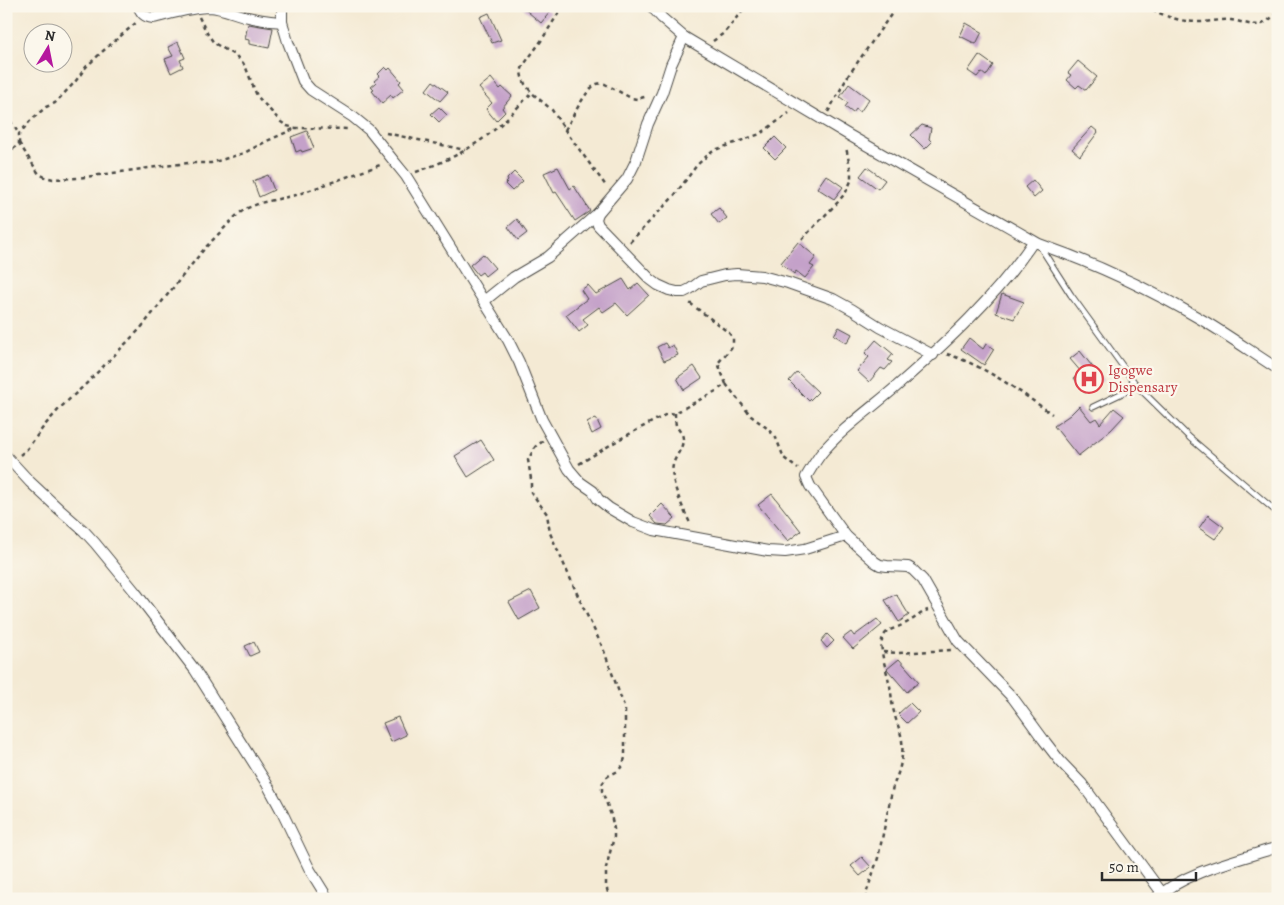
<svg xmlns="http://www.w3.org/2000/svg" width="1284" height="905" font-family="Alegreya,serif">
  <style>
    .building { fill: #c4a1c9 }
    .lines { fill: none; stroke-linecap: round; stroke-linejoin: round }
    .lane-casing { stroke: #494844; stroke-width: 7 }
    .street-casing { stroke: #494844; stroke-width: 12 }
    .path { stroke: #494844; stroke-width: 2.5; stroke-dasharray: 4 4; stroke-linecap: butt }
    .lane { stroke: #fff; stroke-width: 5 }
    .street { stroke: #fff; stroke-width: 10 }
    .labels { text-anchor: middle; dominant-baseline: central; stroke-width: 4.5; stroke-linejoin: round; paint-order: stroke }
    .health-label { font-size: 15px; fill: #be3a42; stroke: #fbf7ec; text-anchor: start }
  </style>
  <rect width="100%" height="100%" fill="#fbf7ec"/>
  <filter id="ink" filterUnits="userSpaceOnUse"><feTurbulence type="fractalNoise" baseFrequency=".02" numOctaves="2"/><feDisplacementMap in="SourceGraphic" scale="10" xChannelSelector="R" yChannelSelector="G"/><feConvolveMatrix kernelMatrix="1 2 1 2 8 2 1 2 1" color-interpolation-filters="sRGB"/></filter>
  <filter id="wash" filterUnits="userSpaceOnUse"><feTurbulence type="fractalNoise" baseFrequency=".0096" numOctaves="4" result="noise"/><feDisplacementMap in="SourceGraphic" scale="20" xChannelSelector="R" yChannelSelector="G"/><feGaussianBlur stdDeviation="1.12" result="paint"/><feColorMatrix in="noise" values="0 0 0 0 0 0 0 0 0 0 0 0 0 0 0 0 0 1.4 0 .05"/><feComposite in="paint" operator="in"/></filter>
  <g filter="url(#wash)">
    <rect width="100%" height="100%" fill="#f4ead4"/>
    <g id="blocks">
      <g class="building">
        <polygon points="521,6 543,6 550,12 541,23"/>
        <polygon points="489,13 501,40 492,43 480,17"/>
        <polygon points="966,23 982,32 976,44 960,36"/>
        <polygon points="248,24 273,28 269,48 249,44 249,40 245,39"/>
        <polygon points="178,42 185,58 180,60 183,67 171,73 165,59 173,56 168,47"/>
        <polygon points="979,55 993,65 986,76 981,72 977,77 968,71"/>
        <polygon points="1078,61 1097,77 1086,90 1079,85 1076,88 1067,80 1071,75 1068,73"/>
        <polygon points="385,67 388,70 390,68 401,81 399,83 404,89 393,98 391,95 382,103 372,91 374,90 371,87 376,83 374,81 380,76 378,74"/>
        <polygon points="491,78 500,89 502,87 512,96 502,108 505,112 496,121 486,109 492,103 479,88"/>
        <polygon points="433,81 448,92 440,101 426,90"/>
        <polygon points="849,84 869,99 860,112 856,109 853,113 845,107 848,103 840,97"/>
        <polygon points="439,107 447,115 439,122 431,114"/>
        <polygon points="922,125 931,128 929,139 932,142 925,149 911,135"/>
        <polygon points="1092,127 1098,132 1080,156 1072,149"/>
        <polygon points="307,131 314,148 302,152 301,150 296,152 291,137"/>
        <polygon points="775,137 786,148 775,159 764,148"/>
        <polygon points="558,167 570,189 574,186 590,211 575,221 556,192 554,193 544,173"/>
        <polygon points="867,167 885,180 878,189 860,176"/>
        <polygon points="514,172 523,181 512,191 505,184 508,181 507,179"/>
        <polygon points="268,175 274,190 259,197 253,181"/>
        <polygon points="826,175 843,187 834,199 817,188"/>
        <polygon points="1033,180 1042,191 1034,198 1025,187"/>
        <polygon points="719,208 727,218 719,224 711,214"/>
        <polygon points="517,219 527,233 518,240 508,227"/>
        <polygon points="798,242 816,257 810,265 814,267 805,278 796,271 794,274 781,263"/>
        <polygon points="483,254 495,268 485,276 482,272 478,275 470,265"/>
        <polygon points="623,279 630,290 638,283 649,295 627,315 616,303 603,312 599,307 583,319 588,325 579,332 566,315 587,299 581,290 588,285 596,294"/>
        <polygon points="1002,294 1024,302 1014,319 996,313"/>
        <polygon points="839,327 852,334 847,343 834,335"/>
        <polygon points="969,338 983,349 986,344 994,349 984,365 961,349"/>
        <polygon points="876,340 893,354 888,360 892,362 885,370 881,368 869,382 857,371 869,357 865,353"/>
        <polygon points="665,343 668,348 673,345 678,355 664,361 657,347"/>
        <polygon points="1080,351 1103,380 1085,393 1074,378 1082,373 1070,359"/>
        <polygon points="694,366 702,378 684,390 677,378"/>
        <polygon points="797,372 818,392 809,401 789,381"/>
        <polygon points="1079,406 1091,421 1096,418 1100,424 1114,408 1124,416 1111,430 1078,456 1054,426 1070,415"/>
        <polygon points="596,418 601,429 592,434 587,423"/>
        <polygon points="481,440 494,460 468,477 455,456"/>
        <polygon points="772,494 801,531 788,541 758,505"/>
        <polygon points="662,504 675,518 667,525 657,524 650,516"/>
        <polygon points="1208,515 1224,527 1215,539 1199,528"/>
        <polygon points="531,591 540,608 519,620 509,602"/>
        <polygon points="896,594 909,615 899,622 885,600"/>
        <polygon points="877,619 882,625 853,649 843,638 851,632 854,636"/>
        <polygon points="827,634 834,641 827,648 821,641"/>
        <polygon points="254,642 259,652 250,656 245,646"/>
        <polygon points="899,659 919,682 907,692 887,669"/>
        <polygon points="910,703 919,712 907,723 898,714"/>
        <polygon points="398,717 406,735 391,742 383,723"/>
        <polygon points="862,857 871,867 860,876 851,866"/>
      </g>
    </g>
  </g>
  <g filter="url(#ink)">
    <use href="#blocks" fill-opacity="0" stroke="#494844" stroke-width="1"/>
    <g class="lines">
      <defs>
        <g id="lane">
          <polyline points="1039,245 1071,295 1137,386 1190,438 1278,513"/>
          <polyline points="1093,407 1137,386"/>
        </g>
        <g id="street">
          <path d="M138,6C142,14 144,17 153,18C170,14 193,7 210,7C223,8 235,14 248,17C259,20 271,21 282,22"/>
          <polyline points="282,6 282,22 288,42 303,81 311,90 353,117 369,130 393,160 406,176 508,340 519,362 542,420 569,469 580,482 593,491 598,499 609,508 633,522 654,530 768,551 785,552 805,549 846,536"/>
          <path d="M651,6L662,18L684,37L847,134L1039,244C1096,264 1152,290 1204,321C1229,336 1253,353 1278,369"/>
          <polyline points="684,37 671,65 662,93 648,124 636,161 627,179 598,213 596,219 598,225 650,279 658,285 669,290 677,292 684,292 690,289 701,281 725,275 737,274 762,276 788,283 833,299 853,310 880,327 933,355"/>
          <path d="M1033,242C996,297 947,342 897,386C872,408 841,429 820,455C815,462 810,470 806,477L810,486L846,536L875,562L880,565L887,566L908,567L913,570L923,580L958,641L1013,698L1043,739L1060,761L1082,784L1162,893"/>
          <polyline points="484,301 514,277 548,257 598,213"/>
          <polyline points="6,456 30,482 60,510 84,531 95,543 136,593 195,670 267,784 281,810 310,870 328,899"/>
          <path d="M1155,899C1186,871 1238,860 1278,847"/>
        </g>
      </defs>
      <use href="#lane" class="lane-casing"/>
      <use href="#street" class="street-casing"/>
      <g class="path">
        <polyline points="563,6 541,41 523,66 521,72 522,77 525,84 532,93 552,110 565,130 606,186"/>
        <path d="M1145,6C1164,16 1179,22 1200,22C1211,22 1221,19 1231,20C1241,21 1252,27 1262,24C1267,22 1273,16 1278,13"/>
        <polyline points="199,17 207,33 214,43 236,56 243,63 246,68 257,96 281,122 287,126 296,128 350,129"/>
        <polyline points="713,41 724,33 746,6"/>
        <polyline points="828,112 848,76 897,6"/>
        <polyline points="6,114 19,134"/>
        <path d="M565,130C572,119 586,88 597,84C601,83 601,83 605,84L631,98L637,99L648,96"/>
        <polyline points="386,133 465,150"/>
        <polyline points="19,143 39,174 45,177 53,179 78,178 163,166 189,163 211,163 244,153 267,141 296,128"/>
        <polyline points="6,154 17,146 19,143 19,134 31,120 46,107 55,103 75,82 86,67 103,51 137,22"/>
        <path d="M416,172C444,162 466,152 489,134C505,122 518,106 532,93"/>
        <polyline points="802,239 838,202 846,192 851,181 851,172 846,147"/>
        <polyline points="630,242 674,196 697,165 712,151 760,134 789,113"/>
        <path d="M947,354C987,367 1019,391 1052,414"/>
        <polyline points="726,384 751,416 767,428 776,438 784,458 798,469"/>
        <path d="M675,413C675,417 675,421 676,425C678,430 683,433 683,439C683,449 675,456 673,465C669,480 684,511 691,525"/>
        <polyline points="543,441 535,447 528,460 531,479 531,492 547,514 550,533 583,607 603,648 625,709 625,758 622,766 618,771 608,776 602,784 602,791 611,815 614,829 614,837 606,868 606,886 610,899"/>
        <polyline points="20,455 27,449 45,425 60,408 87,383 140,329 205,248 236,216 245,209 260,203 296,195 383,164"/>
        <polyline points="579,464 620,439 665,415 675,413 716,391 726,384 718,363 731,348 733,344 733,338 729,333 711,319 687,301"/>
        <polyline points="883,652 897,653 951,650"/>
        <path d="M867,899L866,894L878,858L893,786C899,773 904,756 902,741C901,731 896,722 894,712C891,702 892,692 889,682C887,670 876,644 885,634C889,629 897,628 902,625C910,622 917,616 925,611L928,610"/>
      </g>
      <use href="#lane" class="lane"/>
      <use href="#street" class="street"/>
    </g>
  </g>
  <defs>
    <symbol id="hospital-ring" viewBox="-11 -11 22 22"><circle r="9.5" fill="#fbf7ec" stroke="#e0444e" stroke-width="1.5"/><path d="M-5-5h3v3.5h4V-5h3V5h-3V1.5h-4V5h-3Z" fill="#e0444e"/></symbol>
  </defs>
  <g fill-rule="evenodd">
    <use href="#hospital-ring" x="1073" y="363" width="32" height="32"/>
  </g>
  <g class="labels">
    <g class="health-label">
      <text x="1108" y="370">Igogwe<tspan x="1108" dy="17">Dispensary</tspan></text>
    </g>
  </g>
  <rect width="1284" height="905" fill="none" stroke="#fbf7ec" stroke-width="25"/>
  <g transform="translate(48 48) rotate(10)"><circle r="24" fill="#fbf7ec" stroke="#a8a59f"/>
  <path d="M0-4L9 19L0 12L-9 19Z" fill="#b5179e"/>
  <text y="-8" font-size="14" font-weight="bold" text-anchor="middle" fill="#2b2b2b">N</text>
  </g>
  <path d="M1102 872v8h94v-8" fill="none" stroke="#2b2b2b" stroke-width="2.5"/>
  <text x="1109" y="872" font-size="15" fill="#2b2b2b" stroke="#fbf7ec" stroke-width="4" paint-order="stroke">50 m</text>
</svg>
